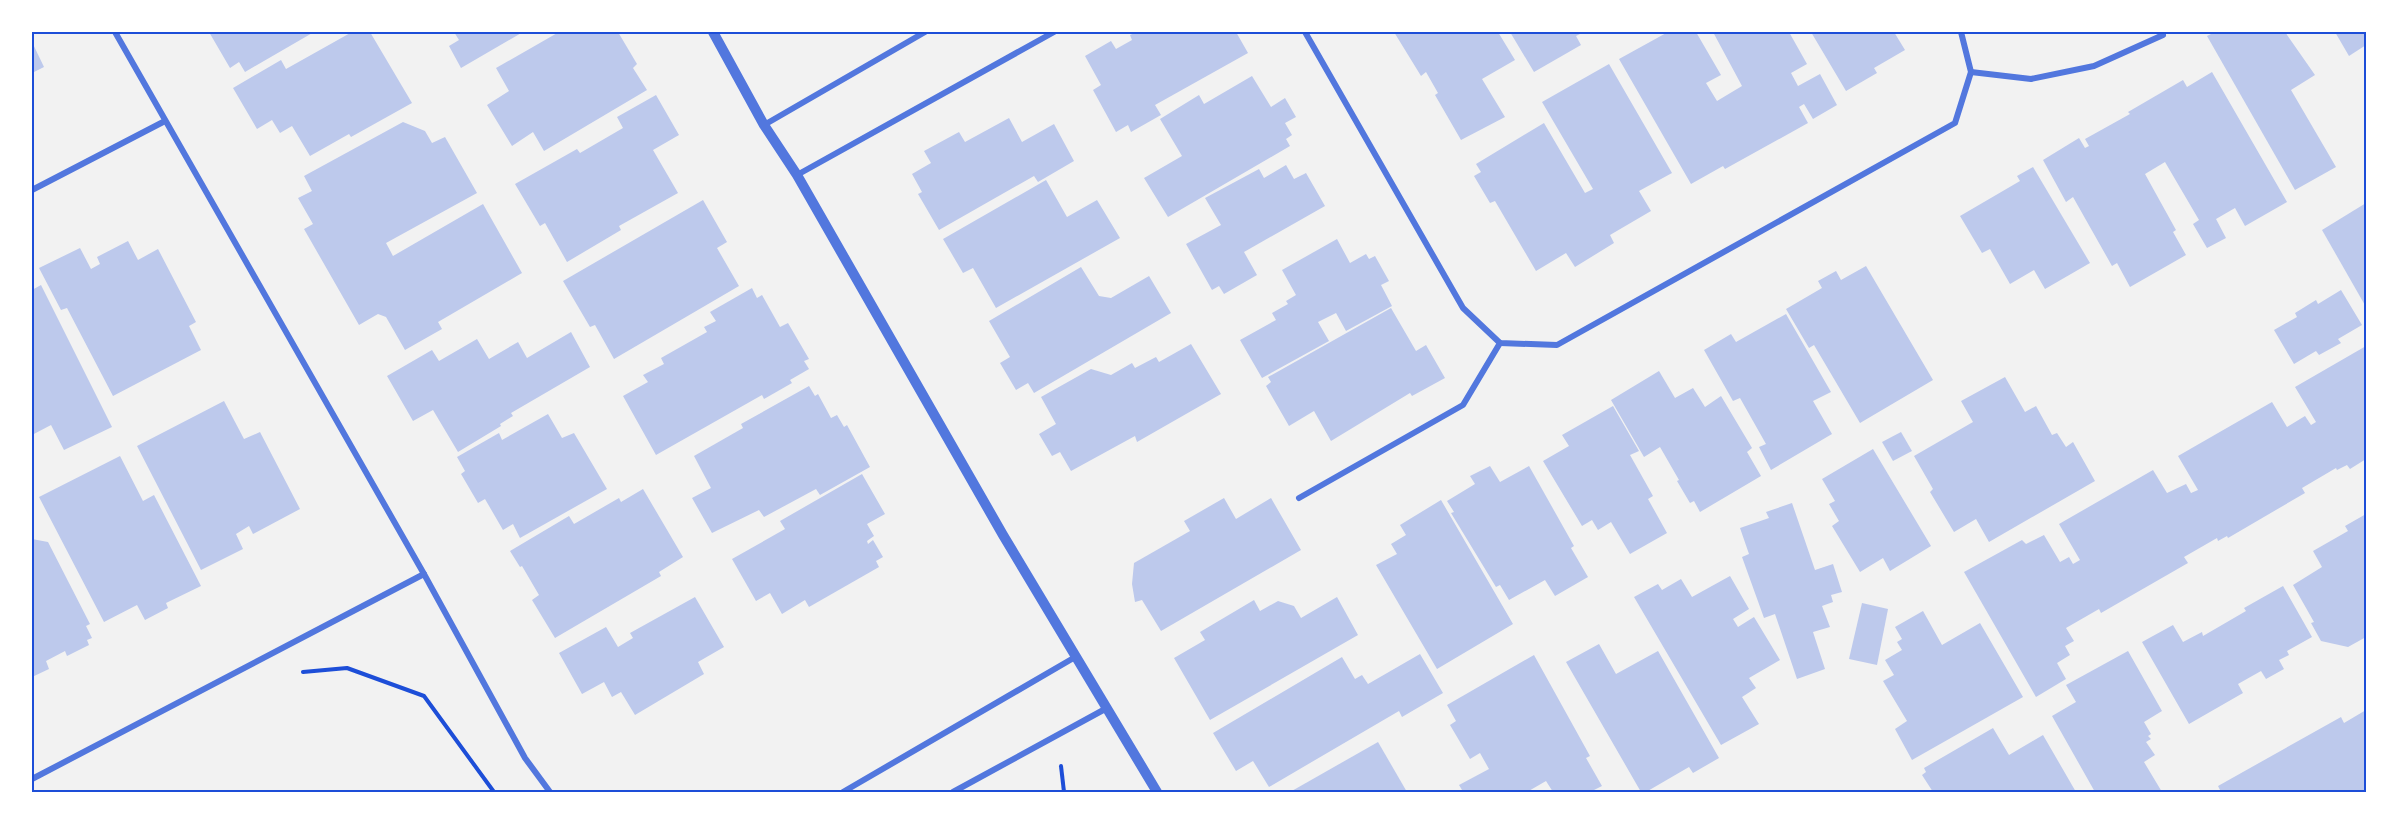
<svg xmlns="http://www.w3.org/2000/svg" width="2398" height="824" font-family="'Alegreya Sans',sans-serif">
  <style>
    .building { fill: #bdc9ec }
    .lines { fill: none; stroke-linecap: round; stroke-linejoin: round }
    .path { stroke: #1d4ed8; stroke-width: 4 }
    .minor { stroke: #5277de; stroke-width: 6 }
    .tertiary { stroke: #5277de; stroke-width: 10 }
    .neatline { fill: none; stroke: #1d4ed8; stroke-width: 2 }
  </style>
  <rect width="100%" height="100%" fill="#f2f2f2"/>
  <g class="building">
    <polygon points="209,32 314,32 245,72 239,62 230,68"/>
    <polygon points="352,32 370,32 412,103 351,137 349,134 310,156 292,126 280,133 272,120 257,129 233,88 281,60 286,69"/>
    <polygon points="454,32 523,32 461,68 449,46 459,40"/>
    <polygon points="559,32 618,32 637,64 633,68 647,90 544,151 533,132 512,146 487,105 509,91 496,68"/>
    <polygon points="1137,32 1236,32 1248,53 1155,105 1161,115 1131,132 1128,125 1116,132 1093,90 1101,85 1085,56 1111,41 1116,49 1132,40 1130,35"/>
    <polygon points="1394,32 1498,32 1515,60 1482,79 1505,117 1461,140 1435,95 1438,93 1426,72 1421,76"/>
    <polygon points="1510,32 1584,32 1576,36 1581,45 1534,72"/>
    <polygon points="1668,32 1696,32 1721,75 1706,83 1717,101 1742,86 1713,32 1789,32 1807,64 1791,73 1798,86 1820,74 1837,105 1813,119 1804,104 1799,107 1808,123 1725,169 1723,166 1691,184 1619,59"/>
    <polygon points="1811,32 1894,32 1905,50 1874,68 1877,73 1846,91"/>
    <polygon points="2215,32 2285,32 2315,75 2291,90 2336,167 2295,190 2207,36"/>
    <polygon points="2335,32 2366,32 2366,45 2349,56"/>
    <polygon points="32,42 44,67 32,73"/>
    <polygon points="1609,64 1672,173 1639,191 1651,211 1610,235 1614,243 1575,267 1566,253 1536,271 1495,201 1490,203 1474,176 1481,172 1476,164 1544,123 1585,193 1593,189 1542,102"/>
    <polygon points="2212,72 2287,202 2245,226 2235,208 2216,219 2226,238 2207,248 2193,224 2199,220 2165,162 2145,174 2176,230 2173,232 2186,255 2130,287 2117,263 2112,266 2073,197 2066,202 2043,160 2079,138 2085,148 2089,146 2085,139 2130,114 2128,112 2183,80 2187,87"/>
    <polygon points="1252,76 1271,107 1285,98 1296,117 1285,123 1292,135 1286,139 1290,146 1168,217 1144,178 1182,156 1160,119 1199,95 1204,104"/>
    <polygon points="656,95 679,135 653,150 678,193 619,226 621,230 567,262 545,223 540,226 515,184 577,149 580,153 623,128 617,117"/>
    <polygon points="1009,118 1022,142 1054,124 1074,161 1038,182 1034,176 939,230 918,194 922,192 912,174 931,163 924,151 959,132 965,142"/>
    <polygon points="403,122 425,131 432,143 445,137 477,193 386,243 393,256 483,204 522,273 438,322 442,329 405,350 386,317 378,314 359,325 304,229 313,224 298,198 312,191 304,176"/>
    <polygon points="1286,165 1294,179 1306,173 1325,206 1244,252 1257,275 1224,294 1219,286 1212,290 1186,244 1221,225 1205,198 1259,169 1264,178"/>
    <polygon points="2033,167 2090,263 2045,289 2034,270 2010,284 1990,249 1982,253 1960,216 2020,181 2017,176"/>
    <polygon points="1046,180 1067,217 1097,200 1120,238 996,308 973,268 963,273 943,239"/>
    <polygon points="703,200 727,242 717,248 739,286 614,359 595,325 590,327 563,281"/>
    <polygon points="2366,203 2366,307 2322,230"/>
    <polygon points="1337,239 1350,263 1366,254 1369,259 1375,256 1389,281 1381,285 1392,306 1346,331 1336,313 1318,322 1329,341 1262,378 1240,340 1276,320 1272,313 1288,304 1286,301 1296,295 1282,270"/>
    <polygon points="128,241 138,260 158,249 196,322 189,326 201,350 113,396 67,308 61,310 39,268 80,248 91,269 100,264 97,257"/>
    <polygon points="1866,266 1933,380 1860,423 1814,345 1809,348 1786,309 1822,288 1818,281 1836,271 1841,280"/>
    <polygon points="1081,267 1099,296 1111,298 1149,276 1171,313 1034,393 1028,383 1016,390 1000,363 1010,357 989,321"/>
    <polygon points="41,285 112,427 64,450 51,425 32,435 32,290"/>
    <polygon points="752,288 757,298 762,295 780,327 788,323 809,359 804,361 809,369 790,380 792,383 764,399 762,395 656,455 623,396 648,382 643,375 664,364 661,358 707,332 704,327 716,321 710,312"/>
    <polygon points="2341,290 2362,325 2338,339 2341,343 2319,355 2316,351 2294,364 2274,330 2297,317 2295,313 2316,300 2318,304"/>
    <polygon points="1391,308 1416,351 1426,345 1445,378 1412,396 1410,393 1331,441 1314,411 1289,426 1266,386 1271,382 1268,377"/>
    <polygon points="1786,314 1831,392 1813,401 1832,434 1771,470 1759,447 1766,444 1740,398 1733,401 1704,350 1731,334 1736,342"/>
    <polygon points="571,332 590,367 511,413 513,416 500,424 501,426 458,452 433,410 413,421 387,376 432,350 439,361 477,339 489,359 518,342 527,358"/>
    <polygon points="1191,344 1221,394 1137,442 1135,436 1071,471 1060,452 1052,456 1039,434 1056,424 1041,397 1091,369 1111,375 1132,363 1135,368 1156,357 1159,362"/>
    <polygon points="2366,346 2366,459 2350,469 2347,465 2337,470 2336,468 2302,488 2305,493 2228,538 2227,536 2218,541 2217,538 2184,557 2188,563 2101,613 2099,609 2066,628 2074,641 2065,646 2070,655 2057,663 2066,679 2036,697 1964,572 2022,540 2026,544 2044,535 2060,562 2069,557 2073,564 2080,560 2059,524 2153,470 2167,493 2186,484 2191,493 2198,490 2178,456 2272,402 2287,427 2305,416 2311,425 2316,422 2295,387"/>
    <polygon points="1659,371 1675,398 1693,388 1705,407 1721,396 1752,448 1747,452 1761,476 1700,512 1694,501 1690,503 1677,481 1679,480 1660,447 1644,457 1611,400"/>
    <polygon points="2005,377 2025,412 2036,406 2052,435 2057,433 2066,447 2073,442 2095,481 1989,542 1976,519 1954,532 1930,492 1933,489 1914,456 1973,422 1961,401"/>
    <polygon points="809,386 815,396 818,394 831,418 837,415 844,427 847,425 870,467 820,495 816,489 764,517 759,510 712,533 692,498 711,488 694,456 743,428 741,424"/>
    <polygon points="224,401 244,439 260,432 300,509 253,534 249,526 236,534 243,549 201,570 137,446"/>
    <polygon points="1613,406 1639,451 1630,455 1653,496 1648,499 1667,533 1630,554 1611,522 1598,530 1592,520 1582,526 1543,461 1569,446 1562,435"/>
    <polygon points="548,414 562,438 574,433 607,489 520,538 513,524 503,530 485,499 478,503 461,474 465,471 457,457 499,433 502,440"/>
    <polygon points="1901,432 1912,451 1893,461 1882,442"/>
    <polygon points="1873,449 1931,546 1890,571 1883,558 1860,572 1832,526 1839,521 1829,504 1835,501 1822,479"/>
    <polygon points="120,456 143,501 154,495 201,586 166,603 168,608 145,620 137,605 104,622 39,497"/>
    <polygon points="1490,466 1500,482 1529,466 1574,546 1571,548 1588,577 1555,596 1545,580 1509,600 1500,585 1496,587 1451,513 1454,512 1447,501 1475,484 1470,476"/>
    <polygon points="862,474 885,514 867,524 874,536 867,541 868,544 873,540 883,557 876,561 879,567 809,607 805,600 782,614 770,593 756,601 732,559 785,529 780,521"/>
    <polygon points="643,489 683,557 659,572 661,576 555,638 532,600 539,595 522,566 520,567 510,551 569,516 574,524 619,498 621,502"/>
    <polygon points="1224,498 1236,519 1271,498 1301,550 1161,631 1142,600 1135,602 1132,584 1134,563 1190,531 1184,521"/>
    <polygon points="1441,500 1513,624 1437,669 1376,565 1397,554 1391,544 1406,535 1400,525"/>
    <polygon points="1792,503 1815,570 1833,564 1842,592 1831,595 1833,602 1822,606 1830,627 1813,632 1825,669 1797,679 1775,614 1764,618 1742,557 1749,554 1740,528 1769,518 1766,512"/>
    <polygon points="2366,514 2366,637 2348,647 2321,641 2311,623 2314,622 2293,585 2322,567 2313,551 2348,531 2345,526"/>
    <polygon points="32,539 48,542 90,624 86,626 92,638 87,640 89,645 67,656 65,651 46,661 49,669 32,677"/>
    <polygon points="1730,576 1749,609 1733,619 1738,627 1754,617 1780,660 1749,678 1756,688 1742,697 1759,724 1721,745 1634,597 1658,584 1662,590 1681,579 1692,597"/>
    <polygon points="2283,586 2312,637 2287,651 2289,655 2279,660 2284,669 2266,679 2261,671 2238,684 2243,693 2189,724 2142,642 2173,625 2183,642 2202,632 2203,636 2246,611 2244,608"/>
    <polygon points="695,597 724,647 698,662 704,674 635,715 621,692 612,697 604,682 582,694 559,653 606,627 618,647 633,638 630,633"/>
    <polygon points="1337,597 1358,635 1210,720 1174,658 1205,640 1200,632 1254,600 1260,611 1278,601 1294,606 1301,618"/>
    <polygon points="1862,603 1888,609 1877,665 1849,659"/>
    <polygon points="1923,611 1942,645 1980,623 2023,697 1912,760 1895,729 1907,721 1883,681 1894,675 1885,660 1902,650 1897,642 1902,639 1895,627"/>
    <polygon points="1599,644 1616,674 1658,651 1719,758 1693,773 1689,767 1646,792 1641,792 1566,662"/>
    <polygon points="2128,651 2162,711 2144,722 2151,734 2148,736 2151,739 2146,742 2155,755 2144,762 2162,792 2095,792 2052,716 2076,702 2066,685"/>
    <polygon points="1420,654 1443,693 1402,717 1399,711 1269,787 1253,761 1236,771 1213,733 1342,657 1355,679 1362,675 1368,684"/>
    <polygon points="1534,655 1590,756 1586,758 1602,786 1590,792 1553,792 1546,781 1527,792 1456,792 1462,790 1459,785 1489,769 1480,753 1470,759 1450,725 1456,721 1447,705"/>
    <polygon points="2366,710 2366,792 2221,792 2218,786 2341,717 2344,723"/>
    <polygon points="1993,728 2009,755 2043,735 2076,792 1933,792 1922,775 1926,772 1924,768"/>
    <polygon points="1378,742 1407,792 1290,792"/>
  </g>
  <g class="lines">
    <g class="path">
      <polyline points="303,672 347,668 424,696 494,792"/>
      <polyline points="1061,766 1064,792"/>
    </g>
    <g class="minor">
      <polyline points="115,32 424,574 525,758 550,792"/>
      <polyline points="1305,32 1463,308 1500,343 1557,345 1955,123 1971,72 1961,32"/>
      <polyline points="1971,72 2031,79 2094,66 2163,35"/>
      <polyline points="764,125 925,32"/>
      <polyline points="797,175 1054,32"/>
      <polyline points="32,190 165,121"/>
      <polyline points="1299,498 1463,405 1500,343"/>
      <polyline points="32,779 424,574"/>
      <polyline points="843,792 1077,656"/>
      <polyline points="953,792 1107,708"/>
    </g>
    <polyline class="tertiary" points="713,32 764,125 797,175 1003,535 1157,792"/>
  </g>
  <rect width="2398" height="824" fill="none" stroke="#ffffff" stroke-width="66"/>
  <rect x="33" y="33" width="2332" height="758" class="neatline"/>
</svg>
